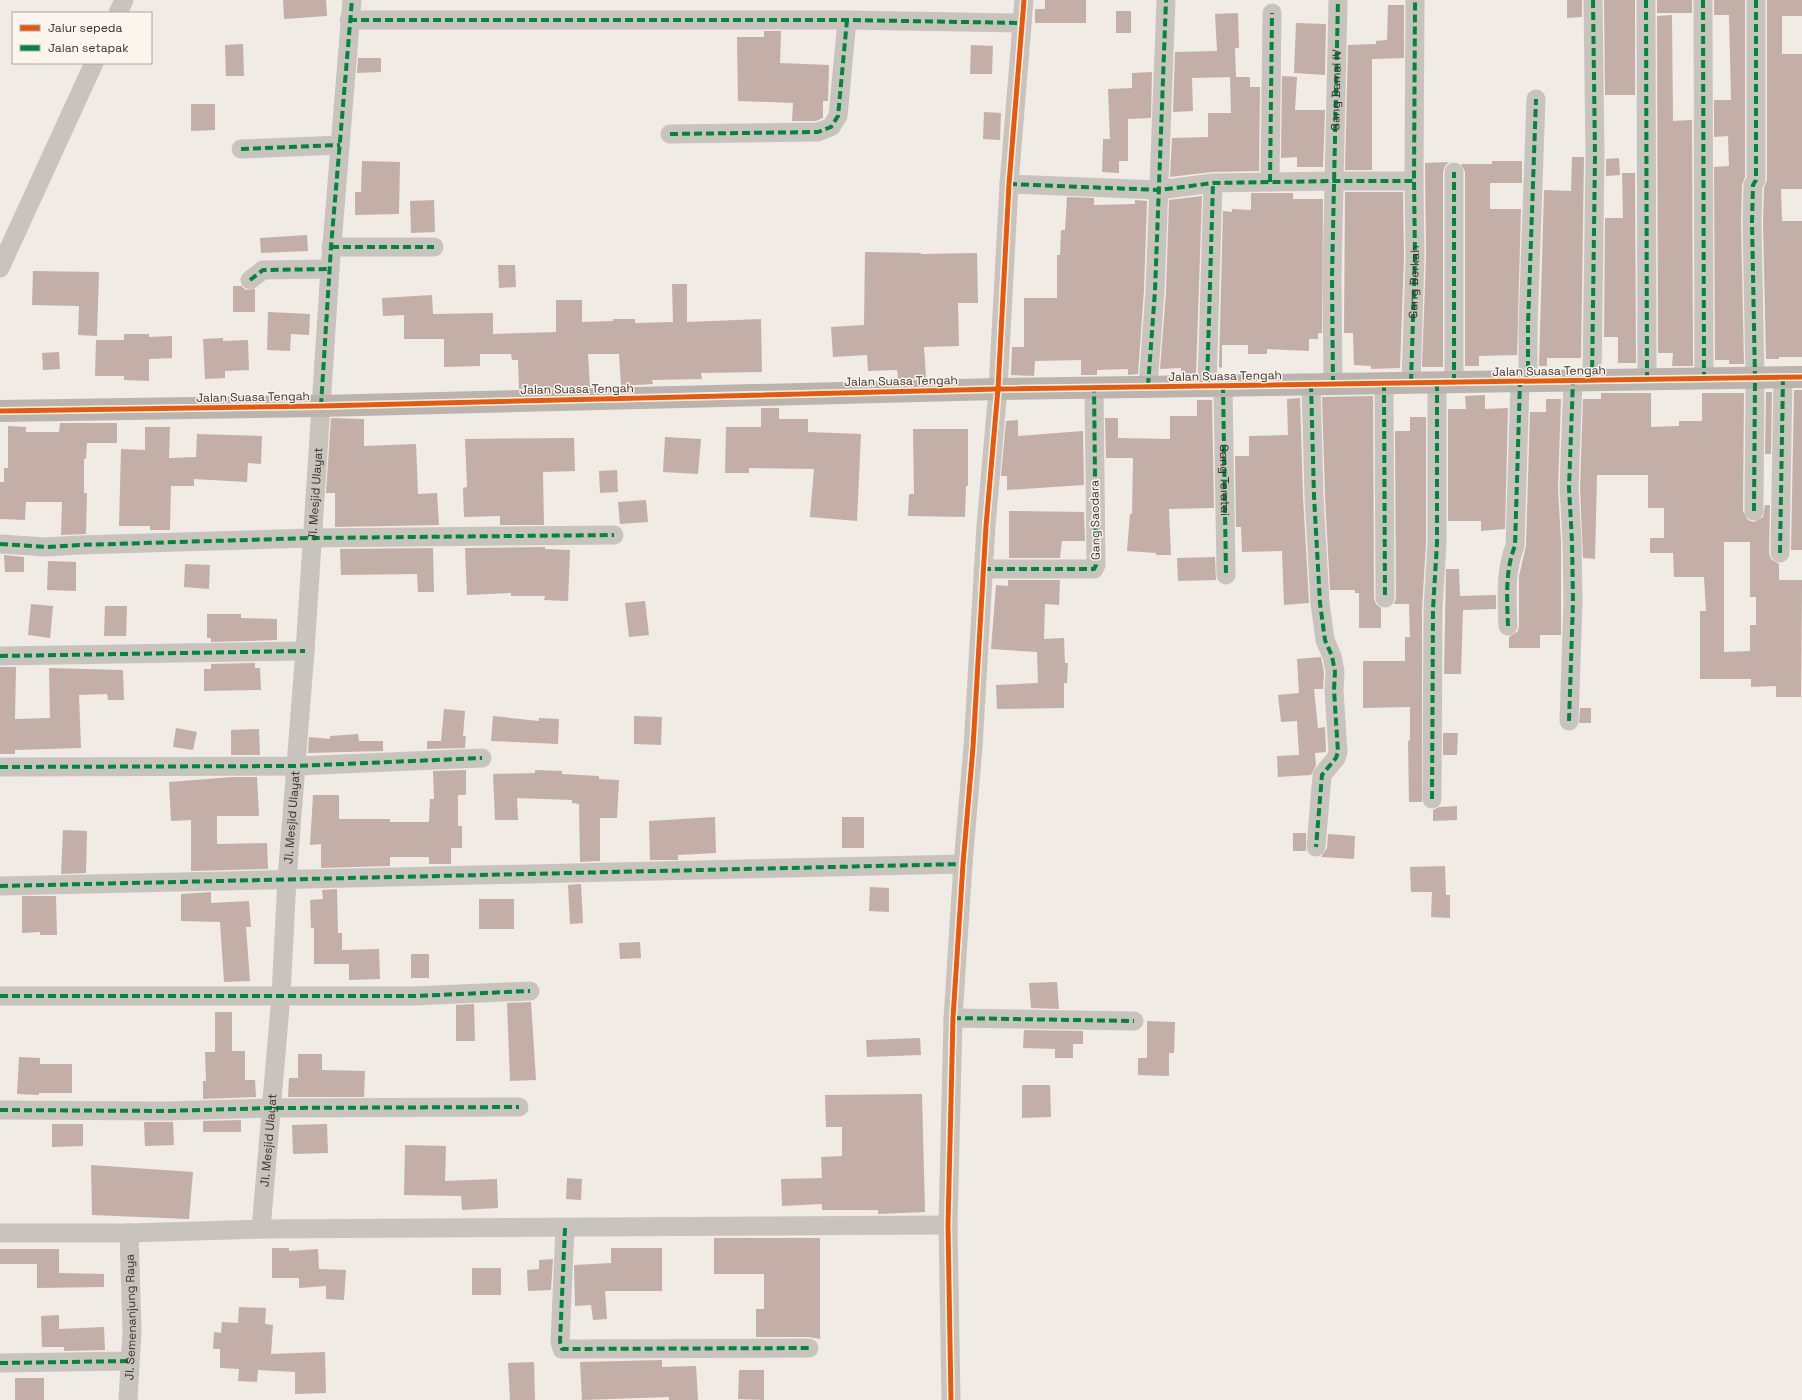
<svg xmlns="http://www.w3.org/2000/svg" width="1802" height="1400" font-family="'Space Grotesk',sans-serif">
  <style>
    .building { fill: #c3afa7; fill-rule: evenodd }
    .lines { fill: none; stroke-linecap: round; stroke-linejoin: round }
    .street { stroke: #c9c3be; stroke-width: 19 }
    .secondary { stroke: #bab3ae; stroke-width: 22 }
    .quiet { stroke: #00873e; stroke-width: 4; stroke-dasharray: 8 4; stroke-linecap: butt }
    .cycleway-casing { stroke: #fbf5ee; stroke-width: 8 }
    .cycleway { stroke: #e8590c; stroke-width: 5 }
    .labels { text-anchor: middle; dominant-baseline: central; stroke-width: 3; stroke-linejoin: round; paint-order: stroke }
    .street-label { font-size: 12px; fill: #3b302b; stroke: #fbf5ee }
  </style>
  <rect width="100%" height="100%" fill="#f0ebe5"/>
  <g class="building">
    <polygon points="283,0 326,0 327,16 284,19"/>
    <polygon points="1045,0 1086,0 1086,23 1035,23 1035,9 1045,9"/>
    <polygon points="1567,0 1582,0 1582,17 1567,18"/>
    <polygon points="1604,0 1635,0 1635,95 1605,95"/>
    <rect x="1657" y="0" width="35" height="13"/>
    <polygon points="1714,0 1745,0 1745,177 1742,185 1741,222 1744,364 1729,364 1729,360 1715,360 1714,167 1729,166 1728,136 1714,137 1714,100 1731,100 1729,15 1714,15"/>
    <polygon points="1767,0 1802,0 1802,16 1782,16 1782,54 1802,54 1802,189 1781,189 1782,221 1802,221 1802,357 1779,357 1779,359 1766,359 1763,222 1764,188 1767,180"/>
    <polygon points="1388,5 1404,5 1404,58 1372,59 1372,170 1345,170 1348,45 1376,44 1376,41 1387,40"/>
    <rect x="1116" y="11" width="15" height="22"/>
    <polygon points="1238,13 1239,48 1235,48 1236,77 1192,78 1193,111 1173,112 1175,52 1217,51 1215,14"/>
    <polygon points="1672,15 1673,121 1692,120 1693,366 1672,366 1673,353 1658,353 1657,16"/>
    <polygon points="1296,23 1326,24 1325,75 1294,73"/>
    <polygon points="764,31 781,31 780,63 829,65 828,101 823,101 823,118 816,121 792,121 793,103 738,101 737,37 764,37"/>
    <polygon points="243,44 244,76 226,76 225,45"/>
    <polygon points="971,45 993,46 992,74 970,74"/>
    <polygon points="358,58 381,58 381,72 357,73"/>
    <polygon points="1152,72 1151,118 1128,119 1128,161 1119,161 1119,173 1102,172 1103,139 1110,139 1108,89 1132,88 1132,73"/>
    <polygon points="1282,76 1297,77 1295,110 1325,110 1323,167 1297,167 1297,157 1281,158"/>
    <polygon points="1230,77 1250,77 1250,87 1260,87 1259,171 1212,172 1170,177 1172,138 1208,137 1208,113 1231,113"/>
    <polygon points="191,104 215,104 215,130 191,131"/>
    <polygon points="984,112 1001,113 1000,140 983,139"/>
    <polygon points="1572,157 1584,157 1581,358 1547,358 1547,366 1539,366 1544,190 1571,191"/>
    <polygon points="1619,158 1620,175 1606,176 1606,159"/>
    <polygon points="362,161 400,162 399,214 355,215 355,192 361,192"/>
    <polygon points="1492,161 1522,161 1522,183 1490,183 1490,209 1521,209 1517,355 1479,356 1479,366 1465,366 1465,172 1461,164 1492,164"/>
    <polygon points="1449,162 1445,166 1443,172 1443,367 1422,367 1426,257 1425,163"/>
    <polygon points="1622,173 1635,173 1636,363 1618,363 1618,337 1604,337 1605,218 1623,218"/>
    <polygon points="1345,192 1403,192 1404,257 1400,368 1371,369 1371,366 1354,365 1353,333 1344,333"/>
    <polygon points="1251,193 1293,193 1293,199 1323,199 1322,333 1318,333 1318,339 1309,339 1309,351 1267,349 1267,354 1248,354 1248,345 1222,345 1222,368 1219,367 1223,211 1232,212 1232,209 1251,210"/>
    <polygon points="1202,196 1196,374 1181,374 1181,368 1160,369 1166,292 1169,200"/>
    <polygon points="1067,197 1094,198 1094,205 1135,204 1135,200 1147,201 1144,290 1138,374 1128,375 1128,369 1097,370 1097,375 1081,375 1081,360 1035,361 1034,376 1011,375 1012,347 1024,347 1024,298 1057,298 1057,255 1060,255 1061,230 1065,230"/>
    <polygon points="434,200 435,232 411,233 410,201"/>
    <polygon points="307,235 308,251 261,253 260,238"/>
    <polygon points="865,252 921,253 921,254 977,253 978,303 958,303 959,346 924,347 926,378 898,379 897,370 868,371 867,355 833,357 831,327 864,325"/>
    <polygon points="498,265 515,265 516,287 499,288"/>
    <polygon points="33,271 99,272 97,336 78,335 79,306 32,305"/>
    <polygon points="672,284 687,284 687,322 761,319 762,372 701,373 702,379 652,380 653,384 621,386 619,354 588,354 590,387 519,389 518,360 512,360 511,354 480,354 480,366 444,367 444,339 404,339 404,315 383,316 382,298 432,295 433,314 493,313 493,334 556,332 556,300 582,300 582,322 613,321 613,319 635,319 635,323 673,322"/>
    <polygon points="233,286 241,286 246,290 255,289 255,312 233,312"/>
    <polygon points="268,312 310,314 309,335 291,334 290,351 267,350"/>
    <polygon points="124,334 149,334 149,337 172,336 172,358 149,359 149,381 124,380 124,376 95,376 96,340 124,340"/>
    <polygon points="223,338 223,341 248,340 249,370 225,371 225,378 205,379 203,339"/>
    <polygon points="59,352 60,369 43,370 42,353"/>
    <polygon points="1794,390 1802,390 1802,550 1791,550"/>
    <polygon points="1766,392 1772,392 1771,454 1765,454"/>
    <path d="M1601,393H1651V427L1679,426V421H1702V393H1744L1743,511L1748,520L1754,522L1763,517L1765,505H1770L1769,553L1771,559L1779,564V580H1802L1801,697H1776V686L1751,687V679H1700V611H1706L1704,577H1674L1673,553H1650V538H1664V508H1648V475H1597L1595,559L1583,558L1580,488L1583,399H1601ZM1724,542H1750V597H1756V625H1750V651L1724,652Z"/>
    <polygon points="1485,395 1485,409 1508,408 1505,529 1481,531 1481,521 1448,521 1448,409 1466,409 1465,396"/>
    <polygon points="1373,396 1374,598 1376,604 1381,608 1381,628 1359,628 1359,593 1355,593 1355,590 1330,590 1325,496 1322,397"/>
    <polygon points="1300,398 1303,496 1309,603 1284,605 1282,551 1242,552 1241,527 1236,527 1235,456 1249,456 1249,436 1288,435 1287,399"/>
    <polygon points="1546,399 1561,399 1558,488 1561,541 1561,635 1540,635 1540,648 1509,648 1509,637 1518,631 1519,626 1519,576 1526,546 1530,412 1546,412"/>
    <polygon points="1197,400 1212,400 1214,508 1169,509 1171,555 1156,555 1156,553 1127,551 1130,514 1132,514 1133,458 1106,458 1105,418 1118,418 1118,438 1170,439 1170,416 1197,416"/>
    <polygon points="761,408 779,408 779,419 808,419 808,432 861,434 857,521 810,517 814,469 749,468 749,473 725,473 726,427 761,427"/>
    <polygon points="1410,417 1426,417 1426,543 1422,609 1422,802 1409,802 1408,741 1410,740 1410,707 1363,708 1363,661 1405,661 1405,637 1410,637 1409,604 1394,604 1396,598 1395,431 1410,431"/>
    <polygon points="331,418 364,419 364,446 416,444 418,494 437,493 439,525 335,527 335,493 326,493"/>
    <polygon points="1018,420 1018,436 1083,431 1084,485 1007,490 1007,476 1001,476 1006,421"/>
    <polygon points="60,423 117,423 117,443 87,443 86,459 84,459 84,493 87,493 86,534 61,535 62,502 26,502 25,520 0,519 0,482 4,482 4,468 8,468 8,426 26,427 26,432 59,432"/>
    <polygon points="145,427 170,427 169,458 196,457 197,434 262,436 261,464 248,463 247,482 194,479 194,486 171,486 170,530 150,530 150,526 119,526 121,449 145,450"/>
    <polygon points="913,429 968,429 968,486 966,486 965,517 908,516 909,494 914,494"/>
    <polygon points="665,437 701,439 698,474 663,472"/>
    <polygon points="574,438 575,471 543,472 544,525 500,525 500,516 464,517 463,488 467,487 465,439"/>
    <polygon points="617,470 618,492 600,493 599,471"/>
    <polygon points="646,500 648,522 620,524 618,502"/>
    <polygon points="1009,511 1084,512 1085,541 1062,541 1060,558 1009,558"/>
    <polygon points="545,547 545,549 570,550 568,601 544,600 545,596 511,596 511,593 467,595 465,548"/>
    <polygon points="433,548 434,592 418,592 417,574 341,575 340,549"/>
    <polygon points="4,555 24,557 24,572 5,572"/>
    <polygon points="1215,557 1216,580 1178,581 1177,558"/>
    <polygon points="48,561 76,562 76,591 47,590"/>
    <polygon points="185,564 210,565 209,589 184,587"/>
    <polygon points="1446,569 1459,569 1460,596 1496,595 1496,609 1463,610 1461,674 1444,674"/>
    <polygon points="1008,580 1060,580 1059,605 1045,604 1044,639 1064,638 1065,663 1068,663 1067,683 1064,683 1064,708 997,709 996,685 1038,683 1037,652 991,649 996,585 1008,586"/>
    <polygon points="645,601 649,635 629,637 625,603"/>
    <polygon points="31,604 53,606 50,638 28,635"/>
    <polygon points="105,606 127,606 126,636 104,636"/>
    <polygon points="207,614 241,614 241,618 277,619 277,640 211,642 211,638 207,638"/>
    <polygon points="1321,657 1324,673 1323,689 1314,689 1318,728 1325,727 1326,752 1315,753 1316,765 1311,775 1278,777 1277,756 1299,755 1297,721 1281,722 1278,695 1299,693 1297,659"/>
    <polygon points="255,663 255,668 260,668 261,690 204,691 204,669 211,669 211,664"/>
    <polygon points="0,667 16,667 15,719 50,718 49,668 123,670 124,700 108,700 107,694 79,695 81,748 15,750 15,754 0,754"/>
    <polygon points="1580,708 1591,708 1591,723 1579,723"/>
    <polygon points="444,709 465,711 463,736 466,736 465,748 427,749 427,741 441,741"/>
    <polygon points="493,716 539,721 539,718 559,719 558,744 491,741"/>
    <polygon points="634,716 662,717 661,745 634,744"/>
    <polygon points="176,728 197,732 193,750 173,747"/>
    <polygon points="259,729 260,755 231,755 231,730"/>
    <polygon points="1443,733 1458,733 1457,755 1443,755"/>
    <polygon points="358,734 359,741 383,741 383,751 308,753 309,737 330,739 330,736"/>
    <polygon points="466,770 466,795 458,795 458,826 462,826 462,848 451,848 451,864 429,864 429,857 390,857 390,866 321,868 321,844 310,845 313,795 339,795 339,819 390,819 390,822 429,822 430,799 434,799 433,771"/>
    <polygon points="535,770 562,771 562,774 599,776 599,779 619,780 617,818 600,818 600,861 580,862 579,804 572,803 572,800 517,798 518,820 495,820 493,774 535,773"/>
    <polygon points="232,777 257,777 259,816 217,816 217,844 267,843 268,869 191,871 191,820 171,821 169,782"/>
    <polygon points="1457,806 1457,820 1433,821 1433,810 1439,807"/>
    <polygon points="715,817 716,853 678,855 678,860 650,860 649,821"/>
    <rect x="842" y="817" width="22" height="31"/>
    <polygon points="63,830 87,831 86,873 61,874"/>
    <rect x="1293" y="833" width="13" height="18"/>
    <polygon points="1328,834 1355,836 1354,859 1321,857 1327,848"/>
    <polygon points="1445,866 1446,895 1450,895 1450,918 1431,917 1432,892 1411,892 1410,867"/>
    <polygon points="581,884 583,923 570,924 568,885"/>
    <polygon points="870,887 889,888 889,912 869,911"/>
    <polygon points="337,889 338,933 342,933 342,950 379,949 380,979 349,980 349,964 314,964 314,928 311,928 310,900 323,899 322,890"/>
    <polygon points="211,892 211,903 249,901 251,927 246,927 250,981 224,982 220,922 181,921 181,894"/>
    <polygon points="22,896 56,896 57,935 40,935 40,932 22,933"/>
    <rect x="479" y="899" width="35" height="30"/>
    <polygon points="640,942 641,958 620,959 619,943"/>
    <rect x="411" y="954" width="18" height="24"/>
    <polygon points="1057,982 1059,1009 1031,1008 1029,983"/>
    <polygon points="531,1002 536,1080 510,1081 507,1003"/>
    <polygon points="474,1004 475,1041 456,1041 456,1005"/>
    <polygon points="215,1012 232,1012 232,1051 245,1051 245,1080 255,1080 256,1097 203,1099 203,1081 206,1081 205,1052 215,1052"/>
    <polygon points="1147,1021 1175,1022 1174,1053 1169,1053 1169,1076 1138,1075 1138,1058 1147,1058"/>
    <polygon points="1024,1030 1083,1031 1083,1044 1073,1044 1073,1058 1055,1058 1055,1049 1023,1048"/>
    <polygon points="920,1038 921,1055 867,1057 866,1040"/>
    <polygon points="298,1054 322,1054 322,1070 365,1071 364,1097 288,1097 289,1078 298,1078"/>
    <polygon points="19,1057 40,1058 40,1064 72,1064 72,1093 39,1093 39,1095 17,1094"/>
    <polygon points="1022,1085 1050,1085 1051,1117 1022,1118"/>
    <polygon points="922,1094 925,1212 878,1214 878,1210 822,1210 822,1204 782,1206 781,1179 822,1178 821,1157 842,1156 842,1127 826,1127 825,1095"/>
    <polygon points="241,1120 241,1132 203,1132 203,1121"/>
    <polygon points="144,1122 173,1122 174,1145 145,1146"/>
    <polygon points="52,1124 83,1124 83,1146 52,1147"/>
    <polygon points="327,1124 328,1153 293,1154 292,1125"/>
    <polygon points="405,1145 446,1146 445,1181 497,1179 498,1208 462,1210 461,1196 404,1195"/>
    <polygon points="91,1165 193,1172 189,1219 92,1215"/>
    <polygon points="567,1178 582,1179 581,1200 566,1199"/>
    <polygon points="714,1238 820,1238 820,1339 809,1337 756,1337 756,1309 764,1309 764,1274 714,1274"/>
    <polygon points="272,1248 289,1248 289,1251 318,1249 319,1269 346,1270 344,1300 326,1299 326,1286 299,1288 299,1278 272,1278"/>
    <polygon points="611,1248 662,1248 662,1291 605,1291 607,1319 593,1320 591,1305 575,1306 574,1265 611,1263"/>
    <polygon points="0,1249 59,1249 59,1273 104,1274 104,1287 37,1288 37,1264 0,1264"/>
    <polygon points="553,1259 551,1290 528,1291 527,1270 539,1269 539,1260"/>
    <rect x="472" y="1268" width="29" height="27"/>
    <polygon points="239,1307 266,1308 265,1324 273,1325 271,1354 325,1352 326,1393 295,1394 295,1372 258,1370 257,1382 238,1381 239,1369 220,1368 220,1349 213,1349 214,1332 221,1333 222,1322 238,1323"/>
    <polygon points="59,1315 59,1329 104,1327 105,1350 64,1351 64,1347 42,1347 41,1316"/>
    <polygon points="662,1360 662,1367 696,1366 698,1400 669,1400 669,1397 582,1400 580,1362"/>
    <polygon points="534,1362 535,1400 510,1400 508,1363"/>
    <polygon points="739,1370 764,1370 764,1400 738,1399"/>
    <rect x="15" y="1378" width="29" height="22"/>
  </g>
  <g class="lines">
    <g class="street">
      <polyline points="1646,0 1647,379"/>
      <polyline points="1703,0 1704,378"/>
      <polyline points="118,13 124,0"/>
      <polyline points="349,20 847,20 1022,23"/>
      <polyline points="670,134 818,132 831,127 838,116 847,20"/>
      <polyline points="241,149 340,145"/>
      <polyline points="1270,182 1272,13"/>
      <polyline points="1009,184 1159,190 1213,183 1335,181 1414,181 1415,0"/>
      <polyline points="331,247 434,247"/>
      <polyline points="0,268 94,63"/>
      <polyline points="250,280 263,270 330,269"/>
      <polyline points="1592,380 1595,156 1593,0"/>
      <polyline points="1528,381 1528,325 1536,99"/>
      <polyline points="1411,382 1415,257 1414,181"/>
      <polyline points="1454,382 1454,172"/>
      <polyline points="1384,383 1385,598"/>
      <polyline points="1311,384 1314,496 1320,603 1325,640 1332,656 1335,672 1334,690 1338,752 1336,758 1322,775 1316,847"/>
      <polyline points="1333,384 1332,277 1338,0"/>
      <path id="s1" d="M1223,385L1226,575"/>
      <polyline points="1148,386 1155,291 1166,0"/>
      <polyline points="1207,386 1213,183"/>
      <polyline points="1754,511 1755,378 1752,222 1753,185 1756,180 1756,0"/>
      <polyline points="0,544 46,547 79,545 311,538 614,535"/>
      <polyline points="1780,553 1783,377"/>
      <polyline points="983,569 1094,569 1096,565 1094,387"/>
      <path d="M1508,626C1507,599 1505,570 1515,546L1520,381"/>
      <polyline points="0,656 305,651"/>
      <polyline points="1569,721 1573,602 1572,541 1569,488 1573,380"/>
      <polyline points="0,767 296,766 482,758"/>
      <polyline points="1432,799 1433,609 1437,543 1437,382"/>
      <polyline points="0,886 963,864"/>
      <polyline points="0,996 414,996 530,991"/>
      <polyline points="953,1018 1134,1021"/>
      <polyline points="0,1110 165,1111 271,1108 519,1107"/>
      <polyline points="565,1228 560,1342 562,1349 809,1348"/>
      <path id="s2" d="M261,1229L281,995L287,879L305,651L330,269L352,0"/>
      <polyline points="0,1233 129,1233 261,1229 948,1225"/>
      <polyline points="0,1363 129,1361"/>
      <path id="s3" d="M128,1400L132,1331L129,1233"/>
      <polyline points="951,1400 948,1225 953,1018 963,864 973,747 986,526 998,389 1009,184 1024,0"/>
    </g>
    <polyline class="secondary" points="0,411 321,406 998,389 1802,377"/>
    <g class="quiet">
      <polyline points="1646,0 1647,379"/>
      <polyline points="1703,0 1704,378"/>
      <polyline points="349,20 847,20 1022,23"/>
      <polyline points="670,134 818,132 831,127 838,116 847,20"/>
      <polyline points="241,149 340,145"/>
      <polyline points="1270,182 1272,13"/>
      <polyline points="1009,184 1159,190 1213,183 1335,181 1414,181 1415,0"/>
      <polyline points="331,247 434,247"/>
      <polyline points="250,280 263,270 330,269"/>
      <polyline points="1592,380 1595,156 1593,0"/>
      <polyline points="1528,381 1528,325 1536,99"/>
      <path id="s4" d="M1411,382L1415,257L1414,181"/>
      <polyline points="1454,382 1454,172"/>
      <polyline points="1384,383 1385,598"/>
      <polyline points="1311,384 1314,496 1320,603 1325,640 1332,656 1335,672 1334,690 1338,752 1336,758 1322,775 1316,847"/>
      <path id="s5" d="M1333,384L1332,277L1338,0"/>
      <polyline points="1223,385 1226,575"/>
      <polyline points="1148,386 1155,291 1166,0"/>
      <polyline points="1207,386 1213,183"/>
      <polyline points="321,406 331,247 352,0"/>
      <polyline points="1754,511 1755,378 1752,222 1753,185 1756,180 1756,0"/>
      <polyline points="0,544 46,547 79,545 311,538 614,535"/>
      <polyline points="1780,553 1783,377"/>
      <polyline points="983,569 1094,569 1096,565 1094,387"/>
      <path d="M1508,626C1507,599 1505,570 1515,546L1520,381"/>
      <polyline points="0,656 305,651"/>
      <polyline points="1569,721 1573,602 1572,541 1569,488 1573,380"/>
      <polyline points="0,767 296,766 482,758"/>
      <polyline points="1432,799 1433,609 1437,543 1437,382"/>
      <polyline points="0,886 963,864"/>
      <polyline points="0,996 414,996 530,991"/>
      <polyline points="953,1018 1134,1021"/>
      <polyline points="0,1110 165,1111 271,1108 519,1107"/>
      <polyline points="565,1228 560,1342 562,1349 809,1348"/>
      <polyline points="0,1363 129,1361"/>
    </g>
    <defs>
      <g id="cycleway">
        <polyline points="0,411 321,406 998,389 1802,377"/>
        <polyline points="951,1400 948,1225 953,1018 963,864 973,747 986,526 998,389 1009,184 1024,0"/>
      </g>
    </defs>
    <use href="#cycleway" class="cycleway-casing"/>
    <use href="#cycleway" class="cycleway"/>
  </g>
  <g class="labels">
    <g class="street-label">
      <text stroke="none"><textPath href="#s5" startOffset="294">Gang Damai IV</textPath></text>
      <text stroke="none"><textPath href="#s4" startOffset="100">Gang Berkah</textPath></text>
      <text transform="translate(1549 371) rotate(-1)">Jalan Suasa Tengah</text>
      <text transform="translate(1225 376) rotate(-1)">Jalan Suasa Tengah</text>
      <text transform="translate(901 381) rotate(-1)">Jalan Suasa Tengah</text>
      <text transform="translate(577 389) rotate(-1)">Jalan Suasa Tengah</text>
      <text transform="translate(253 397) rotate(-1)">Jalan Suasa Tengah</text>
      <text stroke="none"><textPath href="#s1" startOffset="95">Gang Teratai</textPath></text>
      <text stroke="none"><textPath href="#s2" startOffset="737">Jl. Mesjid Ulayat</textPath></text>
      <text transform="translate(1095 520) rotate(-91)">Gang Saodara</text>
      <text stroke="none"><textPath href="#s2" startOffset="413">Jl. Mesjid Ulayat</textPath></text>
      <text stroke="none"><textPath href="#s2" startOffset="89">Jl. Mesjid Ulayat</textPath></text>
      <text stroke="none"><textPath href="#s3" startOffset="83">Jl. Semenanjung Raya</textPath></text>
    </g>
  </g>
  <rect x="12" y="12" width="140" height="52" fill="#fbf5ee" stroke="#aea6a0"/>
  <rect x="20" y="25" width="20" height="6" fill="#e8590c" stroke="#aea6a0"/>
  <text x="48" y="32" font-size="12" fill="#3b302b">Jalur sepeda</text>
  <rect x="20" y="45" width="20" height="6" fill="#00873e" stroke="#aea6a0"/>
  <text x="48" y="52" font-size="12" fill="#3b302b">Jalan setapak</text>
</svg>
